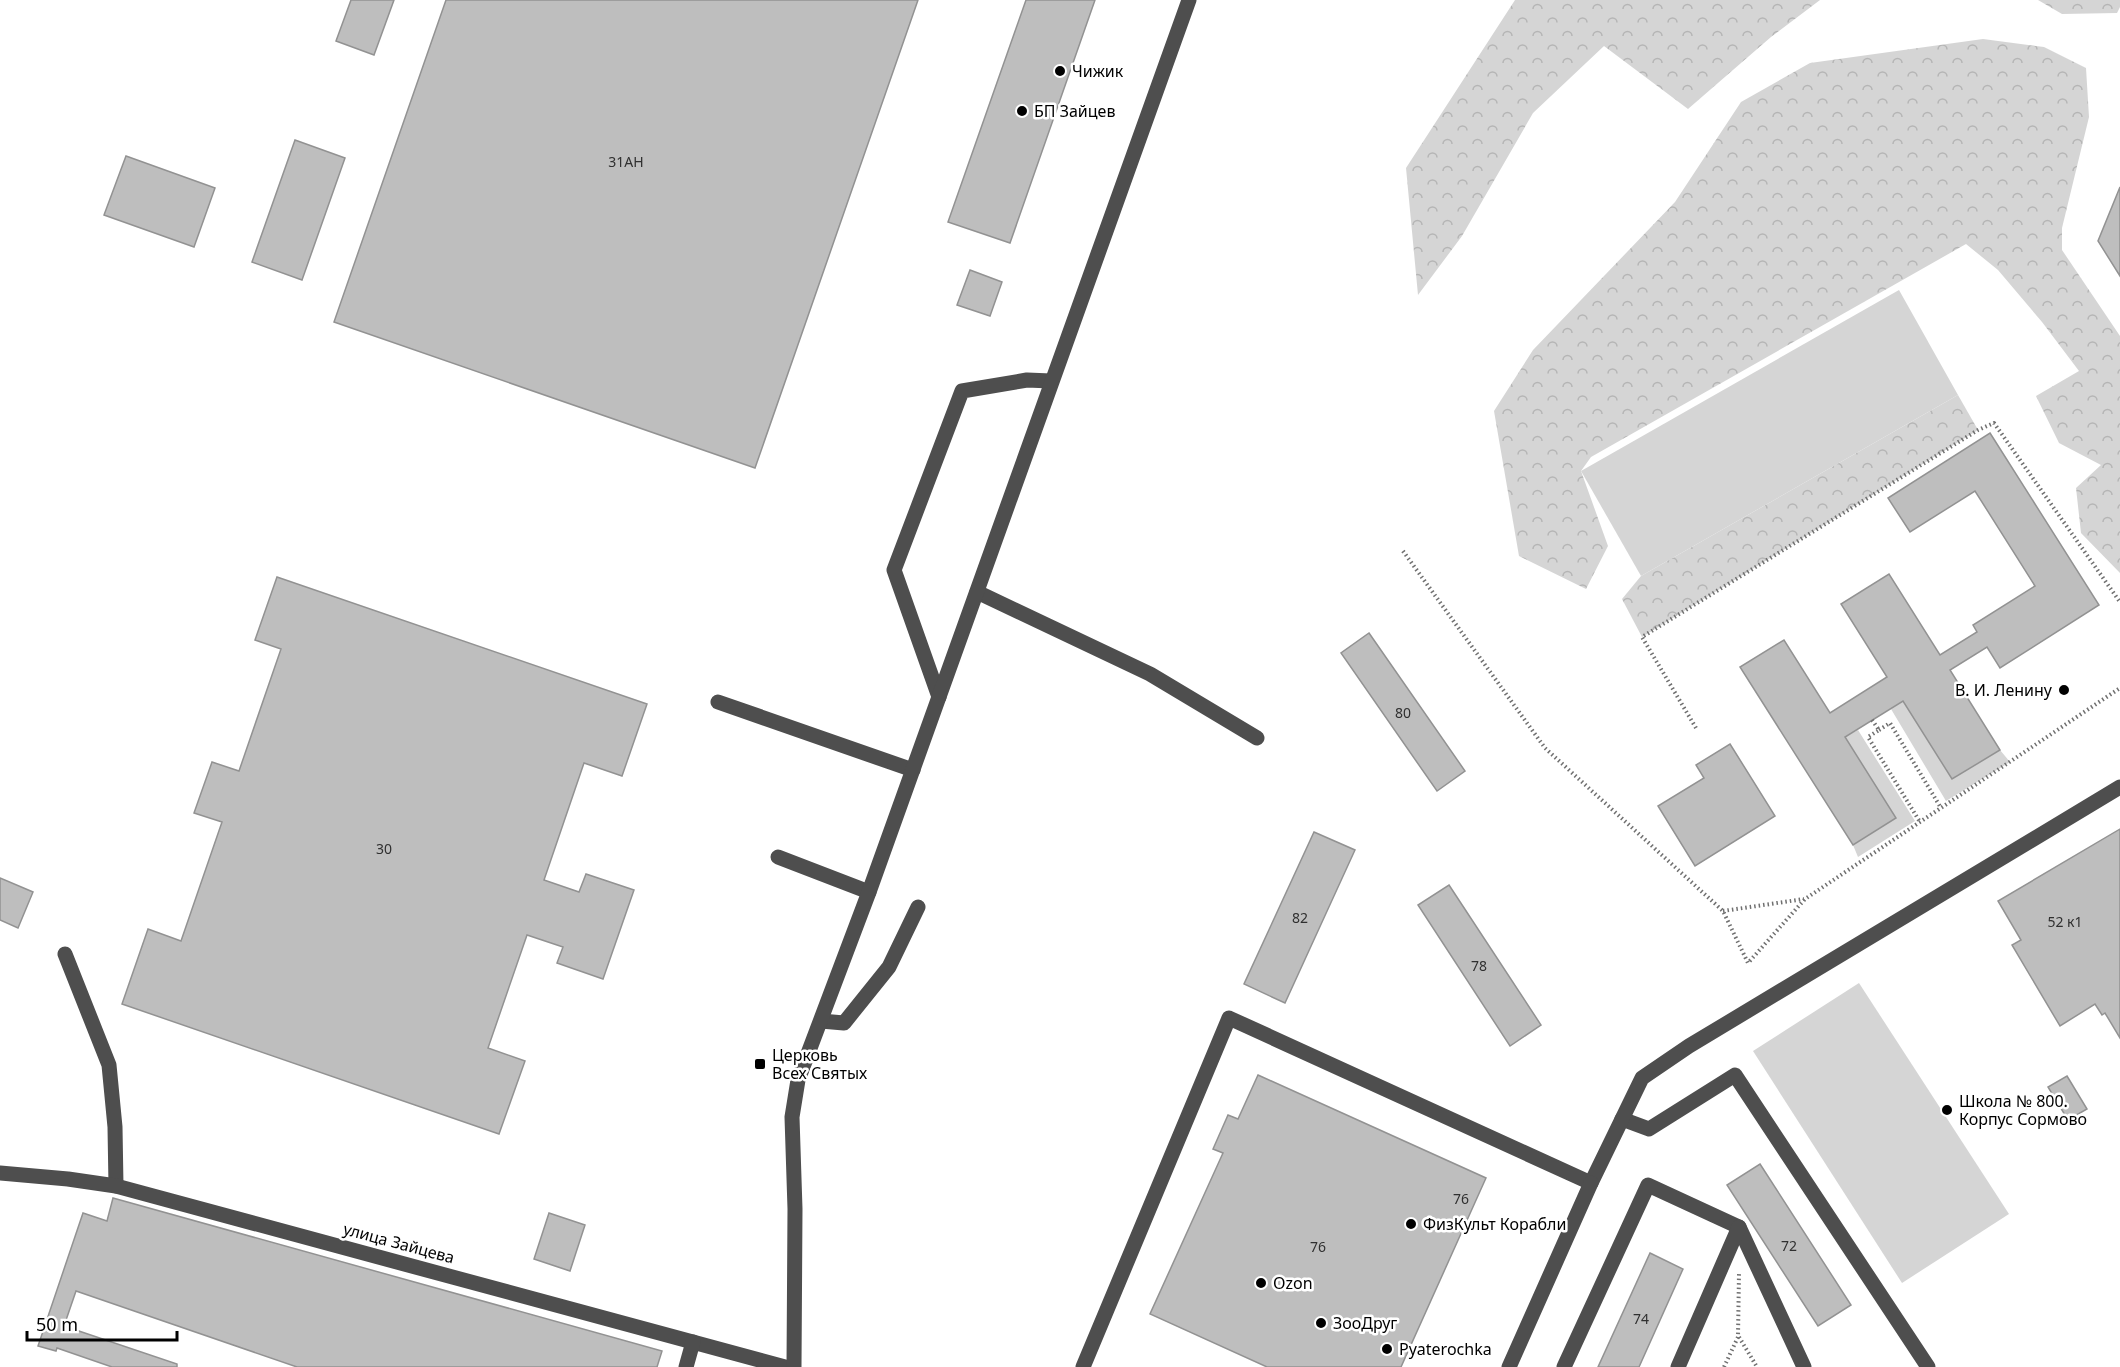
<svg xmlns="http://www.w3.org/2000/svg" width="2120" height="1367" font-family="'Noto Sans',sans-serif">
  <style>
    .grass { fill: #d5d5d5 }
    .forest { fill: url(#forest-crowns) }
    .building { fill: #bebebe; stroke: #929292; stroke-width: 1.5 }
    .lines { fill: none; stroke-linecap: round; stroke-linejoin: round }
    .path { stroke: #707070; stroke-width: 4; stroke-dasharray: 1.5 3; stroke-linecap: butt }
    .minor { stroke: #4e4e4e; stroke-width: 15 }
    .poi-dot { fill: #000; stroke: #fff; stroke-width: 2 }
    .labels { text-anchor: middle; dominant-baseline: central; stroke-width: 5; stroke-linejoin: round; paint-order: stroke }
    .number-label { font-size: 14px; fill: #303030 }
    .poi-label { font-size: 16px; fill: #000; stroke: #fff; text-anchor: start }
    .street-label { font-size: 16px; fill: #000; stroke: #fff }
  </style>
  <defs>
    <pattern id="forest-crowns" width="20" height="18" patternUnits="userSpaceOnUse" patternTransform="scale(1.5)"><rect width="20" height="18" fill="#d5d5d5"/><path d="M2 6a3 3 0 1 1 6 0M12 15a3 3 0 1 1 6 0" fill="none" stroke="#b5b5b5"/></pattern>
  </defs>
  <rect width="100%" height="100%" fill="#fff"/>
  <g class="grass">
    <polygon points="1899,290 1958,395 1641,576 1581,471"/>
    <polygon points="1903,701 1952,779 2000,750 2010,762 1946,801 1891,709"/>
    <polygon points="1858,730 1915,821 1858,857 1853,845 1896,818 1845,737"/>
    <polygon points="1859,983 2009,1214 1902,1283 1753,1051"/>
  </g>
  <g class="forest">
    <polygon points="1515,0 1820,0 1771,37 1688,109 1604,46 1533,113 1462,236 1418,295 1406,168"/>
    <polygon points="2038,0 2120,0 2120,7 2117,13 2062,14"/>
    <polygon points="1983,39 2044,47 2086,68 2089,117 2062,228 2062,250 2120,336 2120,573 2081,533 2076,488 2101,465 2059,443 2036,396 2079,371 2042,322 1998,270 1966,244 1591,457 1581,471 1608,546 1586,589 1519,556 1494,411 1533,350 1675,202 1741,102 1810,63"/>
    <polygon points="1958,395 1978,430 1642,637 1622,599 1641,576"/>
  </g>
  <g class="building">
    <polygon points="351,0 394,0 374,55 336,41"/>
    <polygon points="446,0 918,0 755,468 334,322"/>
    <polygon points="1026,0 1095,0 1010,243 948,222"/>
    <polygon points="295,140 345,158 302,280 252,262"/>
    <polygon points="126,156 215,188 194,247 104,215"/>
    <polygon points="2120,187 2120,276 2098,241"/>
    <polygon points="970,270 1002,282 990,316 957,305"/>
    <polygon points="1990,433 2099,605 2000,668 1987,647 1950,670 2000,750 1952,779 1903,701 1845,737 1896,818 1853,845 1740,667 1784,640 1830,713 1887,677 1841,604 1889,574 1940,655 1977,632 1973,625 2035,586 1975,491 1910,532 1888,498"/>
    <polygon points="277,577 647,704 622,776 584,763 544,880 579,892 586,874 634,890 603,979 557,963 563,947 527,935 488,1048 525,1061 499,1134 122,1004 148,929 181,941 222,822 194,813 212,762 239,771 281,649 255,640"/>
    <polygon points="1369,633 1465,771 1437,791 1341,653"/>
    <polygon points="1730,744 1775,816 1695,866 1658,806 1704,778 1696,765"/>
    <polygon points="2120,829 2120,1038 2105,1013 2102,1015 2095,1004 2060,1026 2012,945 2021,940 1998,901"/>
    <polygon points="1314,832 1355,850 1285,1003 1244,984"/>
    <polygon points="0,878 33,892 18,928 0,920"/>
    <polygon points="1449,885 1541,1025 1510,1046 1418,905"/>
    <polygon points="1258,1075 1486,1178 1401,1367 1267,1367 1150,1314 1223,1153 1213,1149 1228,1115 1238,1119"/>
    <polygon points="2067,1076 2087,1109 2068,1120 2048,1087"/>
    <polygon points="1760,1164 1851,1305 1818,1326 1727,1185"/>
    <polygon points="113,1198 662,1351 657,1367 297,1367 76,1291 64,1326 177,1364 177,1367 112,1367 57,1348 56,1351 38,1346 83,1213 107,1221"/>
    <polygon points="549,1213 585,1225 570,1271 534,1259"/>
    <polygon points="1650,1253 1683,1269 1639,1367 1598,1367"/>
  </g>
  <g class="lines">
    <g class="path">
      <polyline points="1403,551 1545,748 1723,911 1748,963 1805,899 2120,688"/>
      <polyline points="1872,720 1879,730 1868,737 1920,822"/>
      <polyline points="1696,728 1642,637 1978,430 1994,423 2120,602"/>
      <polyline points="1879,730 1890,723 1941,808"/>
      <polyline points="1723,911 1804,899"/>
      <polyline points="1739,1337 1757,1367"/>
      <polyline points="1724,1367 1738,1337 1739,1273"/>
    </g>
    <g class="minor">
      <polyline points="977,592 1150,674 1257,738"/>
      <polyline points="939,697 894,570 962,391 1027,380 1051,381"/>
      <polyline points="718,702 913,770"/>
      <polyline points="778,857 869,892"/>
      <polyline points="65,954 109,1065 115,1127 116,1186"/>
      <polyline points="821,1021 844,1023 889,967 918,907"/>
      <polyline points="1622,1119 1649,1129 1735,1075 1928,1367"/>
      <polyline points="0,1173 68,1179 116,1186 785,1367"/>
      <polyline points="686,1367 693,1342"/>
      <polyline points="794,1367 795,1209 792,1117 798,1080 869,892 1189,0"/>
      <polyline points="1083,1367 1229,1018 1591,1183 1642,1078 1689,1046 2120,787"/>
      <polyline points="1509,1367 1591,1183"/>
      <polyline points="1564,1367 1648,1185 1739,1227 1804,1367"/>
      <polyline points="1678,1367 1739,1227"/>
    </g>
  </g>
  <g class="poi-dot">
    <circle cx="1060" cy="71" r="6"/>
    <circle cx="1022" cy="111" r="6"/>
    <circle cx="2064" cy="690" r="6"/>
    <rect x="754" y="1058" width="12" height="12" rx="3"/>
    <circle cx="1947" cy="1110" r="6"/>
    <circle cx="1411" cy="1224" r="6"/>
    <circle cx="1261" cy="1283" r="6"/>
    <circle cx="1321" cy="1323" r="6"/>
    <circle cx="1387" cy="1349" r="6"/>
  </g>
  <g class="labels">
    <g class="number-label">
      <text x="626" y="161">31АН</text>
      <text x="1403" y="712">80</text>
      <text x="384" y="848">30</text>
      <text x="1300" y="917">82</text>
      <text x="2065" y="921">52 к1</text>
      <text x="1479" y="965">78</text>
      <text x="1461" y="1198">76</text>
      <text x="1789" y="1245">72</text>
      <text x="1318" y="1246">76</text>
      <text x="1641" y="1318">74</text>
    </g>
    <g class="poi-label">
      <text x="1072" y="71">Чижик</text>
      <text x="1034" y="111">БП Зайцев</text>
      <text x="2052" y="690" text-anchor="end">В. И. Ленину</text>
      <text x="772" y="1055">Церковь<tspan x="772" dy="18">Всех Святых</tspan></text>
      <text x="1959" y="1101">Школа № 800.<tspan x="1959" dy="18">Корпус Сормово</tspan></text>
      <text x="1423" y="1224">ФизКульт Корабли</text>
      <text x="1273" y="1283">Ozon</text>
      <text x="1333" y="1323">ЗооДруг</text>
      <text x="1399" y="1349">Pyaterochka</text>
    </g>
    <g class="street-label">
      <text transform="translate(399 1243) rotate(15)">улица Зайцева</text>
    </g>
  </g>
  <path d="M27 1331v9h150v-9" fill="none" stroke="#000000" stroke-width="3"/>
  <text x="36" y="1331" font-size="18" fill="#000000" stroke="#ffffff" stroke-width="4.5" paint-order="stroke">50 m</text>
</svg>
